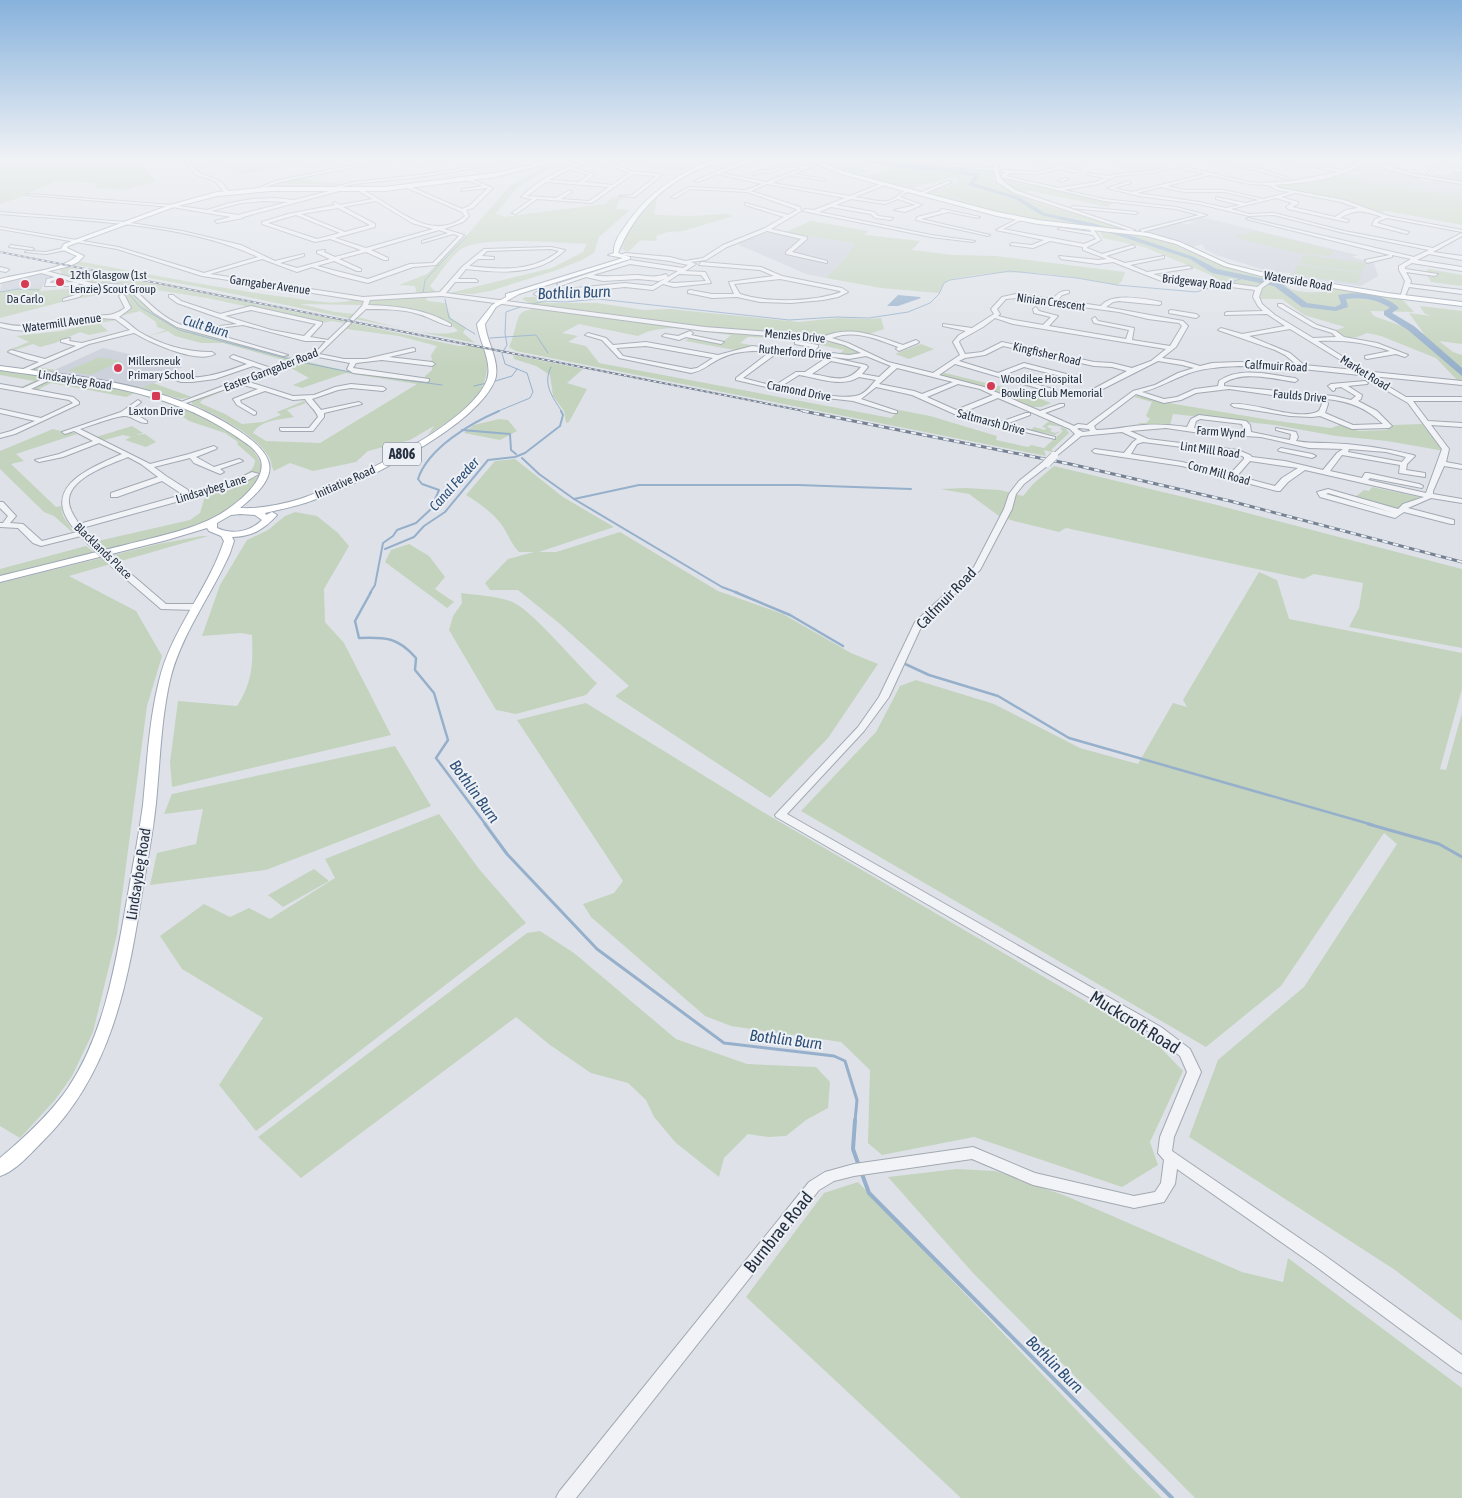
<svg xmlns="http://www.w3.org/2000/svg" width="1462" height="1498" font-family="'Asap Condensed',sans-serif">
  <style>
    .built { fill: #ccd1db }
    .green { fill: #c4d3be }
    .water { fill: #96b0cb }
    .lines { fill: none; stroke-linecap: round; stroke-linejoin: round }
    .stream-far4 { stroke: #96b0cb; stroke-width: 1 }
    .stream-far3 { stroke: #96b0cb; stroke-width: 2 }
    .stream-far2 { stroke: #96b0cb; stroke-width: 2.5 }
    .stream-far1 { stroke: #96b0cb; stroke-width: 3 }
    .stream { stroke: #96b0cb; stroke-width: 4 }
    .river { fill: #96b0cb; fill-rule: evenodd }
    .minor-casing { stroke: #a3a9b2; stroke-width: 2 }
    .major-casing { stroke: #9da7b5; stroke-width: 2 }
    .minor { fill: #f1f3f7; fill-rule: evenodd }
    .major { fill: #fff; fill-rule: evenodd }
    .rail-far1-casing { stroke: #768293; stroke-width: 2 }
    .rail-casing { stroke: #768293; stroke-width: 3 }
    .rail-far1 { stroke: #edf1f6; stroke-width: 1; stroke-dasharray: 3; stroke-linecap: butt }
    .rail { stroke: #edf1f6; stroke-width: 2; stroke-dasharray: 5.5; stroke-linecap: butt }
    .minor-bridge-casing { stroke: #a3a9b2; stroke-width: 9; stroke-linecap: butt }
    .minor-bridge { stroke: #f1f3f7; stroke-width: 8 }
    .poi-dot { fill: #d63b54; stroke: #edf1f6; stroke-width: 2 }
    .labels { text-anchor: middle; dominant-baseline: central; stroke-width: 4; stroke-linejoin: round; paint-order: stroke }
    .far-poi-label { font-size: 12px; fill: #263040; stroke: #edf1f6; text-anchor: start }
    .far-street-label { font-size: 12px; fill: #263040; stroke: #edf1f6 }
    .far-water-label { font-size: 14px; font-style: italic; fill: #2e4f76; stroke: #edf1f6 }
    .shield { fill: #edf1f6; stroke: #626a77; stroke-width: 1 }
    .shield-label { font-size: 14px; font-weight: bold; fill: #263040 }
    .street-label { font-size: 15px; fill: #263040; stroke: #edf1f6 }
    .water-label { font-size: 16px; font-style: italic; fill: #2e4f76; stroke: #edf1f6 }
    .near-street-label { font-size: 18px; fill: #263040; stroke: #edf1f6 }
  </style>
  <rect width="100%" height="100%" fill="#dee2e8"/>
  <g class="built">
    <polygon points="229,159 356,159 313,168 295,163 240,175 230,172 237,170 226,169 210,163"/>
    <polygon points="1105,159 1144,159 1171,166 1145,172 1106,162 1111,160"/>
    <polygon points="1363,163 1423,177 1419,180 1431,182 1435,180 1462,184 1462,195 1369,184 1338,175 1344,173 1361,175 1363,173 1348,171"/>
    <polygon points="1201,217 1358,255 1352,257 1374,263 1378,276 1361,286 1289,276 1290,273 1271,272 1216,255 1205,249 1202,244 1192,247 1147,231 1179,222 1187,225 1194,222 1187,220"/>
    <polygon points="775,232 797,237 813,235 855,244 848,255 826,278 806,274 737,244 761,234"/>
    <polygon points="39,273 49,275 42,287 0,291 2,284 9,279"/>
    <polygon points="103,348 183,367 167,372 175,376 143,387 50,372"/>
  </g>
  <g class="green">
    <path d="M0,159H109C135,169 138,154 156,182L125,190L94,188L98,186L97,183L57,181L27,193L30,194L0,204Z"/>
    <polygon points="232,159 270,159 230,167 215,162"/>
    <path d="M569,159H574L542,173L518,187L495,214L505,217L605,204L612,198L624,197L619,201L616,209L630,210L599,237L594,253L582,260L557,270L490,291L473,294L450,293L552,268L583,252L587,244C561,243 485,236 463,248C452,254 438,276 430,286L437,293L417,295L415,286L399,285L427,274L468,234L509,187L548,164H558Z"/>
    <polygon points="603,159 715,159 678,171 652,168 650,166 637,164 619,166"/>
    <path d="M833,159H905L971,169L994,170L993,178C1013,202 1091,216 1123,228L1120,229L1019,217L927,193L953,185L959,179L950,178L908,189L862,177L892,169L873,164L862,167L866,173L852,174L824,164L838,161Z"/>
    <polygon points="270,161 285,165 248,173 233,168"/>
    <polygon points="1453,169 1462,171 1462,183 1404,172 1447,175"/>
    <polygon points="1338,175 1369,184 1462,195 1462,225 1388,211 1377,212 1340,199 1281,188 1275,185"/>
    <polygon points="296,178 343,184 329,187 270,188 267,186"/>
    <polygon points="1002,178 1022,184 1114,202 1108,207 1032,191 1019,192 1006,184"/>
    <polygon points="657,197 654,215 689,216 728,214 733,216 683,231 667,232 656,236 657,241 641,240 628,252 622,249 629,230"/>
    <path d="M811,221L868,231L865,235L920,241L912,250L953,255L995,256L1125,272L1122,281L1117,285C1061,274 1006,266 950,280L944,283L939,293L881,288L826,278L848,255L855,244C832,238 809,237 786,232Z"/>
    <path d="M1099,230L1160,239L1231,268L1287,282L1285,285C1294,294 1314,292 1325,292L1327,287L1401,298L1414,312L1370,311L1374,316L1424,334L1409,313L1431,316L1424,313L1420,306L1462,311V344L1439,341L1453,352L1462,355V382L1458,381L1436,358L1381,336L1367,333C1351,341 1349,337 1333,331L1345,327L1304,315L1282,299H1260L1262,289L1222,282L1211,275L1144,247L1103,238Z"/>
    <polygon points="1256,231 1334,251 1330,256 1296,253 1233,237"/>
    <polygon points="1304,255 1366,263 1362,272 1299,264"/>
    <path d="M78,261C147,274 216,288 285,297C304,299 337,307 354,299L363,301L362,305L300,304L335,312L356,314L352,319L210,289L72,264Z"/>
    <polygon points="1298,265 1362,273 1357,283 1292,275"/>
    <path d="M63,266L337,320L459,346H473L485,349C496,394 461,413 428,435L434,426L410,440L368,451L356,462L313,471L290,463L274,471C271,467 272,462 269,457C256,435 215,414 192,404V401L237,385L202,400L200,403L225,414L242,424L263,422L281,415L277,412L304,401L306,403L287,410L294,417C280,420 262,419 253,433L266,441L320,443L417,384L346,373L302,388L293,385L309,378L289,367L305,361L346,371L428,381L430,380L425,379V376L432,370V365L429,362L432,360L431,355L437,346L399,336L346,329L348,324L331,321L323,323L207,298L144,288L137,290L128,283H93L63,276L59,268Z"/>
    <polygon points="1428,269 1462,275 1462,286 1431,282 1427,275 1436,273 1426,272"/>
    <polygon points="81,283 85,288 94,286 126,286 177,327 294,358 291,360 293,361 291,362 223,343 201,343 175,336 168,331 148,336 166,330 157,327 156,322 140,311 121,316 131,307 125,294 120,289 84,298 77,298 0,318 0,291 42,287 40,291 79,288"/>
    <path d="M424,296L428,301L445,303L451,318L466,328L463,333L475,343L355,319L357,317C381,323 436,340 458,331C437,309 398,306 369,306L370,300Z"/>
    <path d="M525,297H536L540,300L548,303H597L644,310L670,309L799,322L838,318L871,319L881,318L884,329L869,334L846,332L827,336L820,334L814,341L838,343L859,353L851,356L832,354H839L844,350L792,339L748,337L740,343L767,348L752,347L735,350L685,341L689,338L720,344L731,335C702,332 665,321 638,336L579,324L562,333L578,336L568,342L586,346L599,363L891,418L899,410L930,416L997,436L996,440L1028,447L1031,445L1044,448L1063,431L1060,429L1062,427L1049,425L1047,427L1052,429L1050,431L1055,433L1061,431L1055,435L1031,430L1034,427L1045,430L1046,428L1042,427L1049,421L1066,429L1069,433L1051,450L1056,452L1055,453L1044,450L1046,456L516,351L509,347C514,337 515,325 519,316C521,312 526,310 530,310L533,305L522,299Z"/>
    <polygon points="98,318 118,320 99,323 108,331 89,335 80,332 55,343 40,347 33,344 9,352 6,351 29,342 16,336 61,331 91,324 85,320"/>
    <polygon points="921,344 934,349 909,359 895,354"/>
    <polygon points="513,355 583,369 567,383 587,389 569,422 566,423 564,411 553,396 550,375 536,366 514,359"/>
    <polygon points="99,357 122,361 90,375 68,371"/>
    <polygon points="36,367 56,370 51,372 143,387 153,383 192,397 180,399 143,388 31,370"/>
    <polygon points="0,370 45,376 43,380 21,388 19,388 34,381 0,375"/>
    <polygon points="941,372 1023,392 1051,403 1041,407 1033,407 983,387 937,375"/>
    <polygon points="58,378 137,392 126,397 51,383 35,391 32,390 51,380"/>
    <path d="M140,393C159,399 178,404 196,411C212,417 259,447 260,464L263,465C262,473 258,479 253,485C222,528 156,538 107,550L98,541L190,520L200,513L206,493L257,477V474L242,476C249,472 255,469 255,460L237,444L238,442L225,433L189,421L172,410L173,405L137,394Z"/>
    <path d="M1138,395L1157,401L1270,420L1331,428L1340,425L1359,431L1387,430L1386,428H1391L1393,425L1422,424L1444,451L1387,441L1336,436L1275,425L1173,414L1170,425C1162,424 1144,426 1138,423H1146L1150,419L1146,416L1152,402L1134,397Z"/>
    <polygon points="499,419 508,420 517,431 500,440 464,433 474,425"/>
    <polygon points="132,426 143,433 136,435 145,434 156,442 146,447 125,440 131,437 123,435 105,440 96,437"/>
    <path d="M53,429C62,432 71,431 77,434L16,454L24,461L11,464L56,507L61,506L63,516L73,531L72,532L54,516L44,512L0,469V451Z"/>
    <path d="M515,459L563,497L614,527L539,552H556L620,532L718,591L783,614L851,653L878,664L828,738L770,798L615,696L629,686L560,624L518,590H490L485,583L508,559L534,552H519C510,543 508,533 501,524C492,512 479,503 466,495L495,461Z"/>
    <polygon points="1054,466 1213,504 1462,569 1462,648 1349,627 1359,608 1363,583 1314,574 1304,579 1066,528 1059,532 1014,521 999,516 969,494 940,489 966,488 1000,490 1023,496 1033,484"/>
    <polygon points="1372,487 1419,497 1398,510 1355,497 1364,490 1369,491"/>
    <path d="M295,512L317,516L338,533L349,546L324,589L325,622L344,643L391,735L172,787L170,762L178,701L237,706C253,681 253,663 252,635L241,633L202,636L220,585L247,540L268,530L285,516Z"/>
    <polygon points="202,536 208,536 69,576 136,611 162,656 147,706 117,934 93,1032 72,1076 55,1100 20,1138 0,1126 0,583 158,544"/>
    <polygon points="409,544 429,556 445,577 435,589 454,602 447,608 385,562 391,550"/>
    <polygon points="86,546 95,553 0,576 0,569"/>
    <polygon points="1259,572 1277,580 1289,619 1462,653 1462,689 1440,769 1446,770 1462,713 1462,1321 1395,1270 1189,1137 1218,1060 1304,987 1397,844 1384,833 1281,986 1206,1047 801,811 876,732 900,686 916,680 994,704 1080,748 1138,764 1173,703 1187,707 1183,700"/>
    <path d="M461,593C477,595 495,596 510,601C531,608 577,665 597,683L586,695L516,714L496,710L449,630L453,616L462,603Z"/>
    <polygon points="586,703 763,812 1155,1042 1183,1071 1150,1142 1158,1165 1122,1187 974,1137 882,1155 868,1143 870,1070 841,1042 731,1026 705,1016 591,917 583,904 614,893 623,881 517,720"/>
    <polygon points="395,746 431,806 266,870 150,885 157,853 196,844 203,809 164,814 172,794"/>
    <polygon points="439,814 479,869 526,923 256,1131 219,1085 263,1018 182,969 160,936 204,904 230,917 249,908 270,919 335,878 325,859"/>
    <polygon points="314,869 329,881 283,907 268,895"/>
    <polygon points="540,931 574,953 676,1039 747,1064 816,1067 830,1082 828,1108 806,1120 786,1136 768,1137 748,1134 724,1158 719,1177 676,1143 654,1117 646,1100 628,1083 591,1073 550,1045 516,1017 301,1178 258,1137 527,933"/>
    <polygon points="957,1169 995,1171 1066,1196 1242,1272 1283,1282 1288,1258 1462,1388 1462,1498 1195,1498 973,1273 888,1177"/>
    <polygon points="858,1182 1132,1468 1162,1498 961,1498 746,1297 824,1193"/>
  </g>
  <polygon class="water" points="898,295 920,297 921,298 898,306 887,306"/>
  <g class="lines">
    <g class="stream-far4">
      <polyline points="1226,284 1243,278"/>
      <polyline points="121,287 125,289 140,307 179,330 293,360"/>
      <polyline points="0,292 18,289 39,290"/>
      <polyline points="423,294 425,280 467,236"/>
      <polyline points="445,299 449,318 475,334"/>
      <polyline points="528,305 544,301 565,302 598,299 789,320 837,317 869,318 908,312 930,303 939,294 944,283 950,280 1010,271 1077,278 1117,285 1196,292 1220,285"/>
      <polyline points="490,338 536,335 548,353"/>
      <polyline points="300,362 355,373"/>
      <path d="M551,367C542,385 553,397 562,412"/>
      <polyline points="383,377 442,385"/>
      <polyline points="492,382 512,376 517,369"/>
      <polyline points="474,386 487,383"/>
      <polyline points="496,412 530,398 533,392 527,373 505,364 502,353 507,345 505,333 506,312 523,306"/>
    </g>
    <g class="stream-far3">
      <polyline points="462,430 510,434 511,450 516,454"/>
      <polyline points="522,458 539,474 574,499 722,587 738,593"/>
      <polyline points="574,499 639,485 798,485 911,489"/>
      <polyline points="385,549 414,537 424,526 445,512 488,460 515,457 525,453 560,426 563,415 561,411"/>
      <path d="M370,593L375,585L383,543L393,536L397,530L416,523L431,509L439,490L422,484L418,479C428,448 471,423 499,411"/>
    </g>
    <g class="stream-far2">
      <path d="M371,592L355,621L359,638C385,637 398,637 416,658L415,670L434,693L448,740L436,758L486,825"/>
      <polyline points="735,592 790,615 843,646"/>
      <polyline points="903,663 929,675 998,696 1069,738 1373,825"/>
    </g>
    <g class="stream-far1">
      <polyline points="485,824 507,854 597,949 724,1043 834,1056 845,1061 857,1100 855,1121"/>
      <polyline points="1368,824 1439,844 1462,857"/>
    </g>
    <g class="stream">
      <polyline points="855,1120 853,1149 859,1166"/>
      <polyline points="862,1174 869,1193 1172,1498"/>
    </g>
    <path class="river" d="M856,159L934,166L980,174L974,183L1019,197L1045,213L1096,224L1194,257L1217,269L1279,282L1307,303L1335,307L1341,304L1338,295C1358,291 1384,293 1399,308L1392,313L1414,326L1462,368V376L1408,330L1384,315V311L1390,308C1377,299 1361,297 1346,299L1348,307L1336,311L1302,307L1274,286L1212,273L1190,259L1092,227L1041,215L1015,199L968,185L974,176L934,170L897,168Z"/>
    <defs>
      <g id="minor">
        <path d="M183,159H187L192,165L228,159L193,167C204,180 221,174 229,193H225L215,181L196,175Z"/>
        <polygon points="381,159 394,159 416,163 455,159 416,165 387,160 276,183 259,190 257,189 275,181"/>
        <polygon points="458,159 464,159 473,162 471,163"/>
        <polygon points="521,159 529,159 420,177 354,184 333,189 331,188 354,182 420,175"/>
        <path d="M593,159C606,159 618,167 631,171C641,174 652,171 662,175L635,197L619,196L632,195L656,176L633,174L592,203L537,199L516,214L512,213L532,199L521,197C540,178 567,165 593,159ZM596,160L629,173L612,185L584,182L593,176V174L573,168ZM569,169L589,175L579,182L549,180ZM546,182H547L609,187L589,201L561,199L572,192L570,190L556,198L527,196Z"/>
        <path d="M754,159H760L720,173L766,182L802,168L789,165L769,173L762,172L754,175L752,174L762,170L768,171L789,163L806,166L818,162V164L794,174L824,179L826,181L790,175L772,183L850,196L885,182L887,184L855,197C865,198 882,204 891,200C899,196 902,190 912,189V191L905,193L900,197L922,205L905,212L894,210L916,205L898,199L885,204L851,199L836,205L874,212L878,216L893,218L891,220L875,218L871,214L831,207L819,212L931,235L975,241L973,242L931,237L803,211L805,209L814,210L845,198L767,184L751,191L800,207L801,211L771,229L807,237V239L792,252L827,261V263L786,254V252L801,239L767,231L727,247L706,260L691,262L696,264L685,271L705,272L711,283L674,287L663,284L653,290L625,287L537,296L534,294L537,292L625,283L652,286L666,278L659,281L638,279L603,281L586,277L560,286L557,284L630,260L683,268L688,265L670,261L622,255L625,253L670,257L685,261L703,258L723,245L765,228L784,217L745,205V203L788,215L797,210L796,209L747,192L690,189L675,198L671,197L689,187L746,190L762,184L717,174L698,182L694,181L740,162ZM630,264L678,271L668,277L666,274C655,278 649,276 638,275C622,275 608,278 593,275ZM679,274L701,275L706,281L674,283L667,282Z"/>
        <path d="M911,159H919L968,167L994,168L995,162L1000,159H1004L998,163C998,181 1004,182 1018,191L1135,230L1131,231L1014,193L997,182L994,170L968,169Z"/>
        <path d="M1046,159H1052L1044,162L1060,166L1091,159H1097L1065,168L1078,171L1077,173L1060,169L1038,174L1010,173L1006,176L1058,188L1096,182L1105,178L1088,175L1089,173L1110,176L1115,174L1151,171L1171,166L1145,159H1151L1249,182L1261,183L1293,181L1338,172L1272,159L1343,170L1360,162L1350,159L1362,160L1369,159L1366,161C1381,165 1387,170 1399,159H1403L1392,168L1414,174L1462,182V184L1414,176L1364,163C1339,180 1303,183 1274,185L1280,188L1344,200L1388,216L1462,230V232L1387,218L1379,221L1377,223L1409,232L1407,234L1372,225L1375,219L1382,217C1365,211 1357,208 1340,218L1349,220L1347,222L1288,209L1286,207L1292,203L1276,198L1231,209L1249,214L1274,213L1344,231L1433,248L1462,233V236L1433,252L1462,256V260L1429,254L1417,260L1462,267V271L1412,263L1405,267V269L1438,274L1435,276L1406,272L1411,281L1410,284L1462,290V294L1409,287L1404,298H1400L1405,281L1399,270V266L1411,259L1392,255V257L1367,263L1365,260L1390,255L1246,219L1248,218L1414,257L1429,250L1344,233L1274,215L1249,216L1199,204L1139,196L1107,188L1129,181L1131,183L1114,188L1132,192L1205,174L1176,167L1151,173L1116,176L1099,184L1064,190L1104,199L1176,207L1207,215L1142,232L1140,230L1199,215L1176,209L1104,201L1001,177L1005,172H1001L1002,170L1038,172L1056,167L1038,162ZM1210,175L1249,184L1268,185L1277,190L1290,192L1263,199L1224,190H1184L1167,186ZM1161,187L1184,192H1224L1259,200L1245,203L1216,197V199L1240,205L1226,208L1199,202L1137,193ZM1295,193L1341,202L1358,208L1346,210L1335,217L1292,207L1298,204V202L1281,197Z"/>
        <polygon points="1203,159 1210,159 1261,169 1291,179 1289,180 1259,171"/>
        <polygon points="1430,159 1443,161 1429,175 1427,174 1438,162"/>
        <rect x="1460" y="159" width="2" height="2"/>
        <polygon points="1455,167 1462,170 1462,172 1455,171"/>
        <path d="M468,178L493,188L473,208L466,210L469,216L463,222L444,229L464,235L436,265L413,267L368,283L339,276L312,267L297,272L262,259L210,274L363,297L440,292L463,266L484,249L551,247L565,250C539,276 501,273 466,269L458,279H475L478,281L477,282H455L446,293L705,327L825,336C852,325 877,336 903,345L916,340L919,342L918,343L899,351L896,349L898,347C877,339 854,329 832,338L848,343L888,362L933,373L960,355L953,342L959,335L966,331L943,326V324L972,328L994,314L991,309L1002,297L1016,294L1053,299C1057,294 1061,290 1069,291V293L1062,295L1058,300L1101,306C1111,292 1146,299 1161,302V304L1159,305L1119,301L1113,302L1106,307L1183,321L1188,326L1176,347L1162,358L1183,361L1200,366L1212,363L1239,362L1297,365L1285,355L1275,350L1218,330L1221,328L1242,334L1285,326L1267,314L1225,315V313L1227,312L1263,311L1258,306L1253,297L1255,290L1207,284L1164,282L1113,262L1098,264L1061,259L1059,256L1098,260L1107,259L1083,250V247L1050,241L1033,248L1010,245L1012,243L1032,245L1044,240L996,230L1019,218L1021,220L1003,229L1084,244L1096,239L1093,235L1058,229L1060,228L1091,232L1090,230L1093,227L1095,228L1094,230L1101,240L1087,247V248L1102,254L1133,245L1135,247L1106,256L1125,263L1164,256V258L1130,265L1147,272L1189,266L1192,268L1153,274L1165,278L1207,280L1257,287L1272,276H1276V278L1262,288L1259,297L1262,304L1275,315L1313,338L1336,337L1332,333L1313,327L1278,306V304H1282L1317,325L1336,331L1344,337L1377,343L1408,355L1405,357L1396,354L1367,359L1365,358V356L1390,351C1364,342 1345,340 1318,341L1356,365L1363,371L1462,381V385L1371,376L1406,397H1462V401H1413L1428,421L1462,423V427L1431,425L1449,449L1446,462L1462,465V469L1444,466L1433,491V494L1462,499V503L1431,498L1408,508L1454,520V524H1451L1404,512L1395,518L1320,497L1317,492L1328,489L1398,509L1403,504L1424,497L1305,470L1288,482L1280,491H1277L1182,466L1095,453L1092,451L1095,449L1124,453L1133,442L1137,439L1122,432L1081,436L1054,458L1052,457V455L1075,434L1070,429L998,398L961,413L998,423L1026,413H1030V415L1006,424L1055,437V439L961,417L912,395L876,387L861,399L897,411V413H893L853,401L800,395L736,380V378L770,352C754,350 735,351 719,359C709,364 703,371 691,373L619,358L602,340L585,335L588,333L606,338L613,345L646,342L718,355L752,346L782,350H808L811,347L795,344V342L797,341L818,345V347L814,351L849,355L861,353L844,345L826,340L705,331L442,296L370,300L368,305C397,306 426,309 451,324V326C444,326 427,316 418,314C401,309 384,309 366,309L353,321L350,319L362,306L364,301L202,276L117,249L0,229V227L118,247L204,273L258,257C184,222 81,221 0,214V212L125,222L182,231L241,245L275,261L304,254V256L280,263L297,268L330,259L317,253V251L325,250L324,252L335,257L361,250L330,239L315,242L262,224V222L288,214L335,205L333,203L335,202L340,205L373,199L360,192L362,190C394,204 430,245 465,216L462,212L405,187L409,186L462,209L469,206L488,188L461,191L463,189L483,186L466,180ZM376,201L412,223L433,229L366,248L335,238L375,227V224L343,207ZM338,208L370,225L345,232L301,214ZM296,215L340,233L317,239L268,223ZM439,230L448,233L422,241V243L453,234L459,236L433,263L410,264L368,279L317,266L334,261L357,271H361V269L339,259L366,252L384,260H388V258L371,250ZM551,249L559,251C533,272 501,270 469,266L478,259H494V257L482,256L487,251ZM1016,298L1119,312L1148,319L1179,323L1182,326L1170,346L1132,340L1134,328L1098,321L1095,317L1092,319L1094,323L1129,330L1126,339L1049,326L1058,316L1039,311L1036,307L1033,309L1034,313L1051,317L1043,325L1014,320L998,316L1000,314L997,309L1006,299ZM995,318L1013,324L1166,349L1151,361L1132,368L1112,363L1094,362L1002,342L982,352L965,354L959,342L960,340L983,327ZM1290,329L1352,367L1355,370L1304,365L1290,353L1249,336ZM646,346L713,358L697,368L691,369L623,356L616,348ZM1003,346L1094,366L1112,367L1127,371L1084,394L1063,392L1004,375L1024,367L1072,379L1075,377L1074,376L1024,363L998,373L959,361L965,358L985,355ZM777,353L808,354L849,359L866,356L891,366L879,377L862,374L868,367L866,365L830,357L823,360L805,372H796L774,386L743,378ZM831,361L861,367C846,385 833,377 812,374ZM1158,361L1182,365L1194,368L1178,373L1155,385L1133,391L1087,425L1078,424L1074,426L1045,413L1064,406V404H1060L1040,411L984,387L939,375L955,364L1061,395L1085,398ZM1239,366L1302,369L1360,375L1408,403L1442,449L1426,493L1368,480L1370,478L1422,488L1423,486L1419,484L1368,473H1365L1362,478L1330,471L1342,455L1400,465L1399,473L1425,477V473L1406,470L1407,464L1415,456L1413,455C1385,448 1356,444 1327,443C1316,443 1307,443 1296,441L1298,437L1296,432L1276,428V430L1291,434L1290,440L1251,432L1250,425L1246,421L1199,415L1191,419L1187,427C1173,425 1159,424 1144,425C1128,426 1113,430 1096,430L1094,426L1136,394L1164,403L1181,400L1196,393L1229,389L1279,396L1320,399L1322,404L1319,411C1299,422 1255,402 1232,404L1231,405L1234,407L1290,416L1312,417L1320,416L1352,429L1389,428L1392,426L1377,411L1358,401L1361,399L1362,395L1348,386L1367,384L1368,383L1365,381L1331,384L1328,386L1333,391L1335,390V388L1341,387L1356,396L1351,400L1334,396L1224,386V383C1243,370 1274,379 1295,382L1298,380L1295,378C1271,375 1240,366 1219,381L1218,386L1195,389L1177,397L1164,399L1142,392C1158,388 1167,382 1182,376C1200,368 1219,367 1239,366ZM897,368L953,382L922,394L914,391L879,384ZM799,375C818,378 842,388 859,377L876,380C871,385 866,393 859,395C844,401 797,390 780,387ZM958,384L980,389L993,395L956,410L927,397ZM1326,399C1349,401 1367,408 1383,424L1353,425L1325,413L1328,404ZM1200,419L1242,424L1244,432L1194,428L1196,421ZM1079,428L1089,429L1090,431L1083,432L1077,429ZM1166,428L1200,433L1261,437L1309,448L1343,449L1337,453L1323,470L1285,461L1252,457L1250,455L1238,450L1148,439L1130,431ZM1143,442L1237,454L1244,457V459L1230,474L1182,462L1131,454L1137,444ZM1349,449L1386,452L1406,457L1402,462L1348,452ZM1250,461L1298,468L1282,478L1275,486L1237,476ZM1328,493L1394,513L1326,494Z"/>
        <polygon points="1065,178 1069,179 1060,182 1058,181"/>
        <polygon points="948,181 952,182 923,194 919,193"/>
        <path d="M341,188L343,190L243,217V218L217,223L215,221L231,217L172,207L27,195L29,194L172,205L207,210L230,203L252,199L274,198L294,200ZM263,201L288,202L238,215L211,211L241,203Z"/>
        <polygon points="1073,206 1136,212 1138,213 1136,214 1071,208"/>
        <polygon points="942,209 980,217 978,218 948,212 921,219 990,235 988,236 916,220 917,217 941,211 940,210"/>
        <polygon points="11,245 32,248 34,249 32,250 9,247"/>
        <polygon points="64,248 66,250 46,254 25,252 27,251 46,252"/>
        <path d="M701,262L761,267L782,276L842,288L848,292L838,297L823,300L791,303L760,302L737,297L712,298L688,293V291L690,290L712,294H734L729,282L774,276L760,270L699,265ZM780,279L840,291L841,292C814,302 767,303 740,294L734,284Z"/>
        <polygon points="0,267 8,269 9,270 6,272 0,271"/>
        <path d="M43,270L92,283L130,285C147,301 166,323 190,327C202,329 224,325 237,324L177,303L169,297V295H173L181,301L220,314L251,306L322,322V324L310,337L328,340L349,320L352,322L351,323L319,354L344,359H366L413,348L415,349V351L389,357L432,362L435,364L432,366L382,360L356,363L353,368L429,379V381L427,382L353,373L347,369L350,363L313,356L276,370V372H271L246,381L293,396L314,395L335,387L351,384L383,387L386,389L383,391L351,388L338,390L312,399L321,410L359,402L362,404L324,413V417L313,431H282L280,430V428H309L318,417C316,410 309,406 305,399L293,400L265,391L240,400L241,403L256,412V414L254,415L237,405L233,399L258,389L240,384L186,403L181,402L265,370L253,366L215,379L192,382H181L168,377L171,375C199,382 222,373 247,364L231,358L230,357L233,355L271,368L317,351L326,341H305L243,325L201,330L288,355L283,356L177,327L154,313L127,288L93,287L79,297L63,301V299L75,295L88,286L60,278L51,281L50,283L76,282L79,284L76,286H45L47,279L55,277L41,273ZM251,310L316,324L304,336L271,330L225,316Z"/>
        <path d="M122,294L125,296L131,308L119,317C126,320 131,326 138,331C161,345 185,352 212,352L215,354C197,364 151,343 134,333L89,344L23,373L21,372V370L39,362L27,359L8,352L11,350L45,359L76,346L61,342V340L70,338L69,341L82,343L130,330L115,319L100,318L29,331L14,330L0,327V323C32,331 54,322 85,317C103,313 109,319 125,308L119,296Z"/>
        <polygon points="1171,310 1196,314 1199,316 1196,318 1169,313 1169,311"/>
        <polygon points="690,331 693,333 691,335 724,342 721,344 686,337 679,340 662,336 665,334 678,336"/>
        <polygon points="54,374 56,375 56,377 31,389 73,397 79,402 79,404 15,434 0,438 0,434 11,431 35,421 0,413 0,409 41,418 73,403 69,400 0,388 0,384 23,388"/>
        <path d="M138,400L141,402L140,403L128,412L137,415L147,421V423C139,424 134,417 126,416C117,415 90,426 80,429L150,464L189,454L214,446L217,448L216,449L196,457L214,467L239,459L243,461L220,469L224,472L220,474L194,463L190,458L154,467L166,476L188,490V494H182L162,481L117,497H111V493L158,477L141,464L128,457C111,464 71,477 69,499C68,508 74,516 79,524L235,480L252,472L259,474L241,484L82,528L97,544L93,546H90L81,536L41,546L33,543L18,528L0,527V523H3L8,516L0,508V502H3L16,516L10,523L23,524L42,541L77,532C37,489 87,469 122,454L99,443L63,457L39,462L35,460L59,454L93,441L74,431L65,434L62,432L121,412Z"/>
        <polygon points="1281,448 1312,454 1316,456 1312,458 1279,451 1278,450"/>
        <polygon points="1044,461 1051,463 1024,484 1016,494 1012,509 980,570 922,625 889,697 864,731 787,814 1161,1027 1190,1049 1201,1072 1174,1137 1172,1151 1324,1255 1462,1355 1462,1373 1456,1370 1314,1265 1177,1169 1175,1184 1164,1202 1134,1208 1033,1185 972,1159 854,1176 834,1181 819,1190 576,1498 556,1498 559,1492 809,1182 825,1172 854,1164 973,1147 1035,1173 1134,1196 1155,1192 1161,1183 1164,1160 1158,1153 1160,1137 1187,1072 1180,1056 1151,1033 776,817 775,815 858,727 879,697 915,622 974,567 1004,509 1009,494 1019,481"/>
        <polygon points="111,562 117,562 166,604 196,604 200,607 196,610 161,609 111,566"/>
      </g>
      <g id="major">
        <path d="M558,159H567L495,177L384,191H271L217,196L174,207L68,246L67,248L84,256L78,262L70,266L0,283V279C22,273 60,271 77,256L61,249L64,244L170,205L217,192L271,187H384L495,173Z"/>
        <path d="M716,159H723C712,165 698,169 687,175C655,192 631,220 618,253L630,257V259L519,294L496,307L485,324C486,341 501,362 495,380C476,428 354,487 305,503C292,507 278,510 265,513L266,515L272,512L277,515C264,529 252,537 232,537L234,541L230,553C211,596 181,634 170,680C161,720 160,762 156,803C153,833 147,863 142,893C128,983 111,1074 43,1141C31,1153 16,1171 0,1176V1158C25,1137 49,1115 68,1088C106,1031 116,960 128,894C133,864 139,835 143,805C147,763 149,721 159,681C171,630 208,590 224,541L221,536L209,531L207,528L167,540L0,582V576C42,566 83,555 125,545C158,536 196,530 225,511C239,502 269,478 260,458C255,448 243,441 234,435C165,388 81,382 0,370V366C82,377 168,383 239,431C281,459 278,477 240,508C260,509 280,505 300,499C346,483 469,426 487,380C493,362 479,341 477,324L492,305L506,297V294L623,258L608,255L614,253C613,243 620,233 626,225C649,192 679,172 716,159ZM240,514L255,515L262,520C250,532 232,535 217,528V523L231,515Z"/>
        <polygon points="806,159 813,159 845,172 997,212 1038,220 1149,233 1180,242 1228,264 1261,272 1387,293 1462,302 1462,306 1387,297 1261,276 1224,266 1176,244 1146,236 1038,224 997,216 841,174"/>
      </g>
    </defs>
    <use href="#minor" class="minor-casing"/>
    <use href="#major" class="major-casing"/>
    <use href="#minor" class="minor"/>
    <use href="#major" class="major"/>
    <defs>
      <polyline id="rail-far1" points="0,252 809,412"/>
      <polyline id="rail" points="803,411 1070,464 1230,501 1462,562"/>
    </defs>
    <use href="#rail-far1" class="rail-far1-casing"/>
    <use href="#rail" class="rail-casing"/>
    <use href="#rail-far1" class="rail-far1"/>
    <use href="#rail" class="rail"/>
    <defs>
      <g id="minor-bridge">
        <polyline points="1047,463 1054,456"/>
        <polyline points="93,544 114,564"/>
      </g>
    </defs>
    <use href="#minor-bridge" class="minor-bridge-casing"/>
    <use href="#minor-bridge" class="minor-bridge"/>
  </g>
  <linearGradient id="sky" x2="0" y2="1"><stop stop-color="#87b2dc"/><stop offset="0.43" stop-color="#f0f2f5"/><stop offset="1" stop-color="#f0f2f5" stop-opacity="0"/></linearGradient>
  <rect width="1462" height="369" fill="url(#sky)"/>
  <g class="poi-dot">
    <circle cx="60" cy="282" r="5"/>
    <circle cx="25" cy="284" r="5"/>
    <circle cx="118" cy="368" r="5"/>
    <circle cx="991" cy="386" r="5"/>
    <rect x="151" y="391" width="10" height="10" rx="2.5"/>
  </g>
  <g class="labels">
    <g class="far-poi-label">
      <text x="70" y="275">12th Glasgow (1st<tspan x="70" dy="14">Lenzie) Scout Group</tspan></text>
      <text x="25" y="299" text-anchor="middle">Da Carlo</text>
      <text x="128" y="361">Millersneuk<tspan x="128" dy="14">Primary School</tspan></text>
      <text x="1001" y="379">Woodilee Hospital<tspan x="1001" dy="14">Bowling Club Memorial</tspan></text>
      <text x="156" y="411" text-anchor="middle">Laxton Drive</text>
    </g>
    <g class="far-street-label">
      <text transform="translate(1298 281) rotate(10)">Waterside Road</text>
      <text transform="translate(1197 282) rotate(6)">Bridgeway Road</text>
      <text transform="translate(270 285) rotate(8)">Garngaber Avenue</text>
      <text transform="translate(1051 302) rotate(8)">Ninian Crescent</text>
      <text transform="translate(62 323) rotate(-8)">Watermill Avenue</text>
      <text transform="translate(795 336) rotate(5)">Menzies Drive</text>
      <text transform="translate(795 352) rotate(5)">Rutherford Drive</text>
      <text transform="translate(1047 354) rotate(13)">Kingfisher Road</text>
      <text transform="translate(1276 366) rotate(3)">Calfmuir Road</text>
      <text transform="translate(271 370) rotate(-21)">Easter Garngaber Road</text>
      <text transform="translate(1365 373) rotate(32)">Market Road</text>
      <text transform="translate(75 380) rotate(9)">Lindsaybeg Road</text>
      <text transform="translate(799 391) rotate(11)">Cramond Drive</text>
      <text transform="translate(1300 396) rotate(5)">Faulds Drive</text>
      <text transform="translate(991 422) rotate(15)">Saltmarsh Drive</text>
      <text transform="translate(1221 432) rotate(4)">Farm Wynd</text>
      <text transform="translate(1210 450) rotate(8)">Lint Mill Road</text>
      <text transform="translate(1219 473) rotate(15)">Corn Mill Road</text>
      <text transform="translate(345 482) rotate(-24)">Initiative Road</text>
      <text transform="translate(211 489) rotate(-17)">Lindsaybeg Lane</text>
      <text transform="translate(103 551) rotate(44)">Blacklands Place</text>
    </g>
    <g class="far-water-label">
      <text transform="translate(206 326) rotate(17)">Cult Burn</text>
      <text transform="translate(454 484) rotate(-48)">Canal Feeder</text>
    </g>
    <rect class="shield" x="383" y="442.5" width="38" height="23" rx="4"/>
    <g class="shield-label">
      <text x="402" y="454">A806</text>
    </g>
    <g class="street-label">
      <text transform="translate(946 598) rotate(-46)">Calfmuir Road</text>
      <text transform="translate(138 874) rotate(-81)">Lindsaybeg Road</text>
    </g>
    <g class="water-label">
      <text transform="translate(574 292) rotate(-2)">Bothlin Burn</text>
      <text transform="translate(475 791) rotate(54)">Bothlin Burn</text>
      <text transform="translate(786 1039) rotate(7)">Bothlin Burn</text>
      <text transform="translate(1055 1364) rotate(45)">Bothlin Burn</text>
    </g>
    <g class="near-street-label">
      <text transform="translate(1135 1022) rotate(32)">Muckcroft Road</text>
      <text transform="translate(778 1232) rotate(-51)">Burnbrae Road</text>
    </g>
  </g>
</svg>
